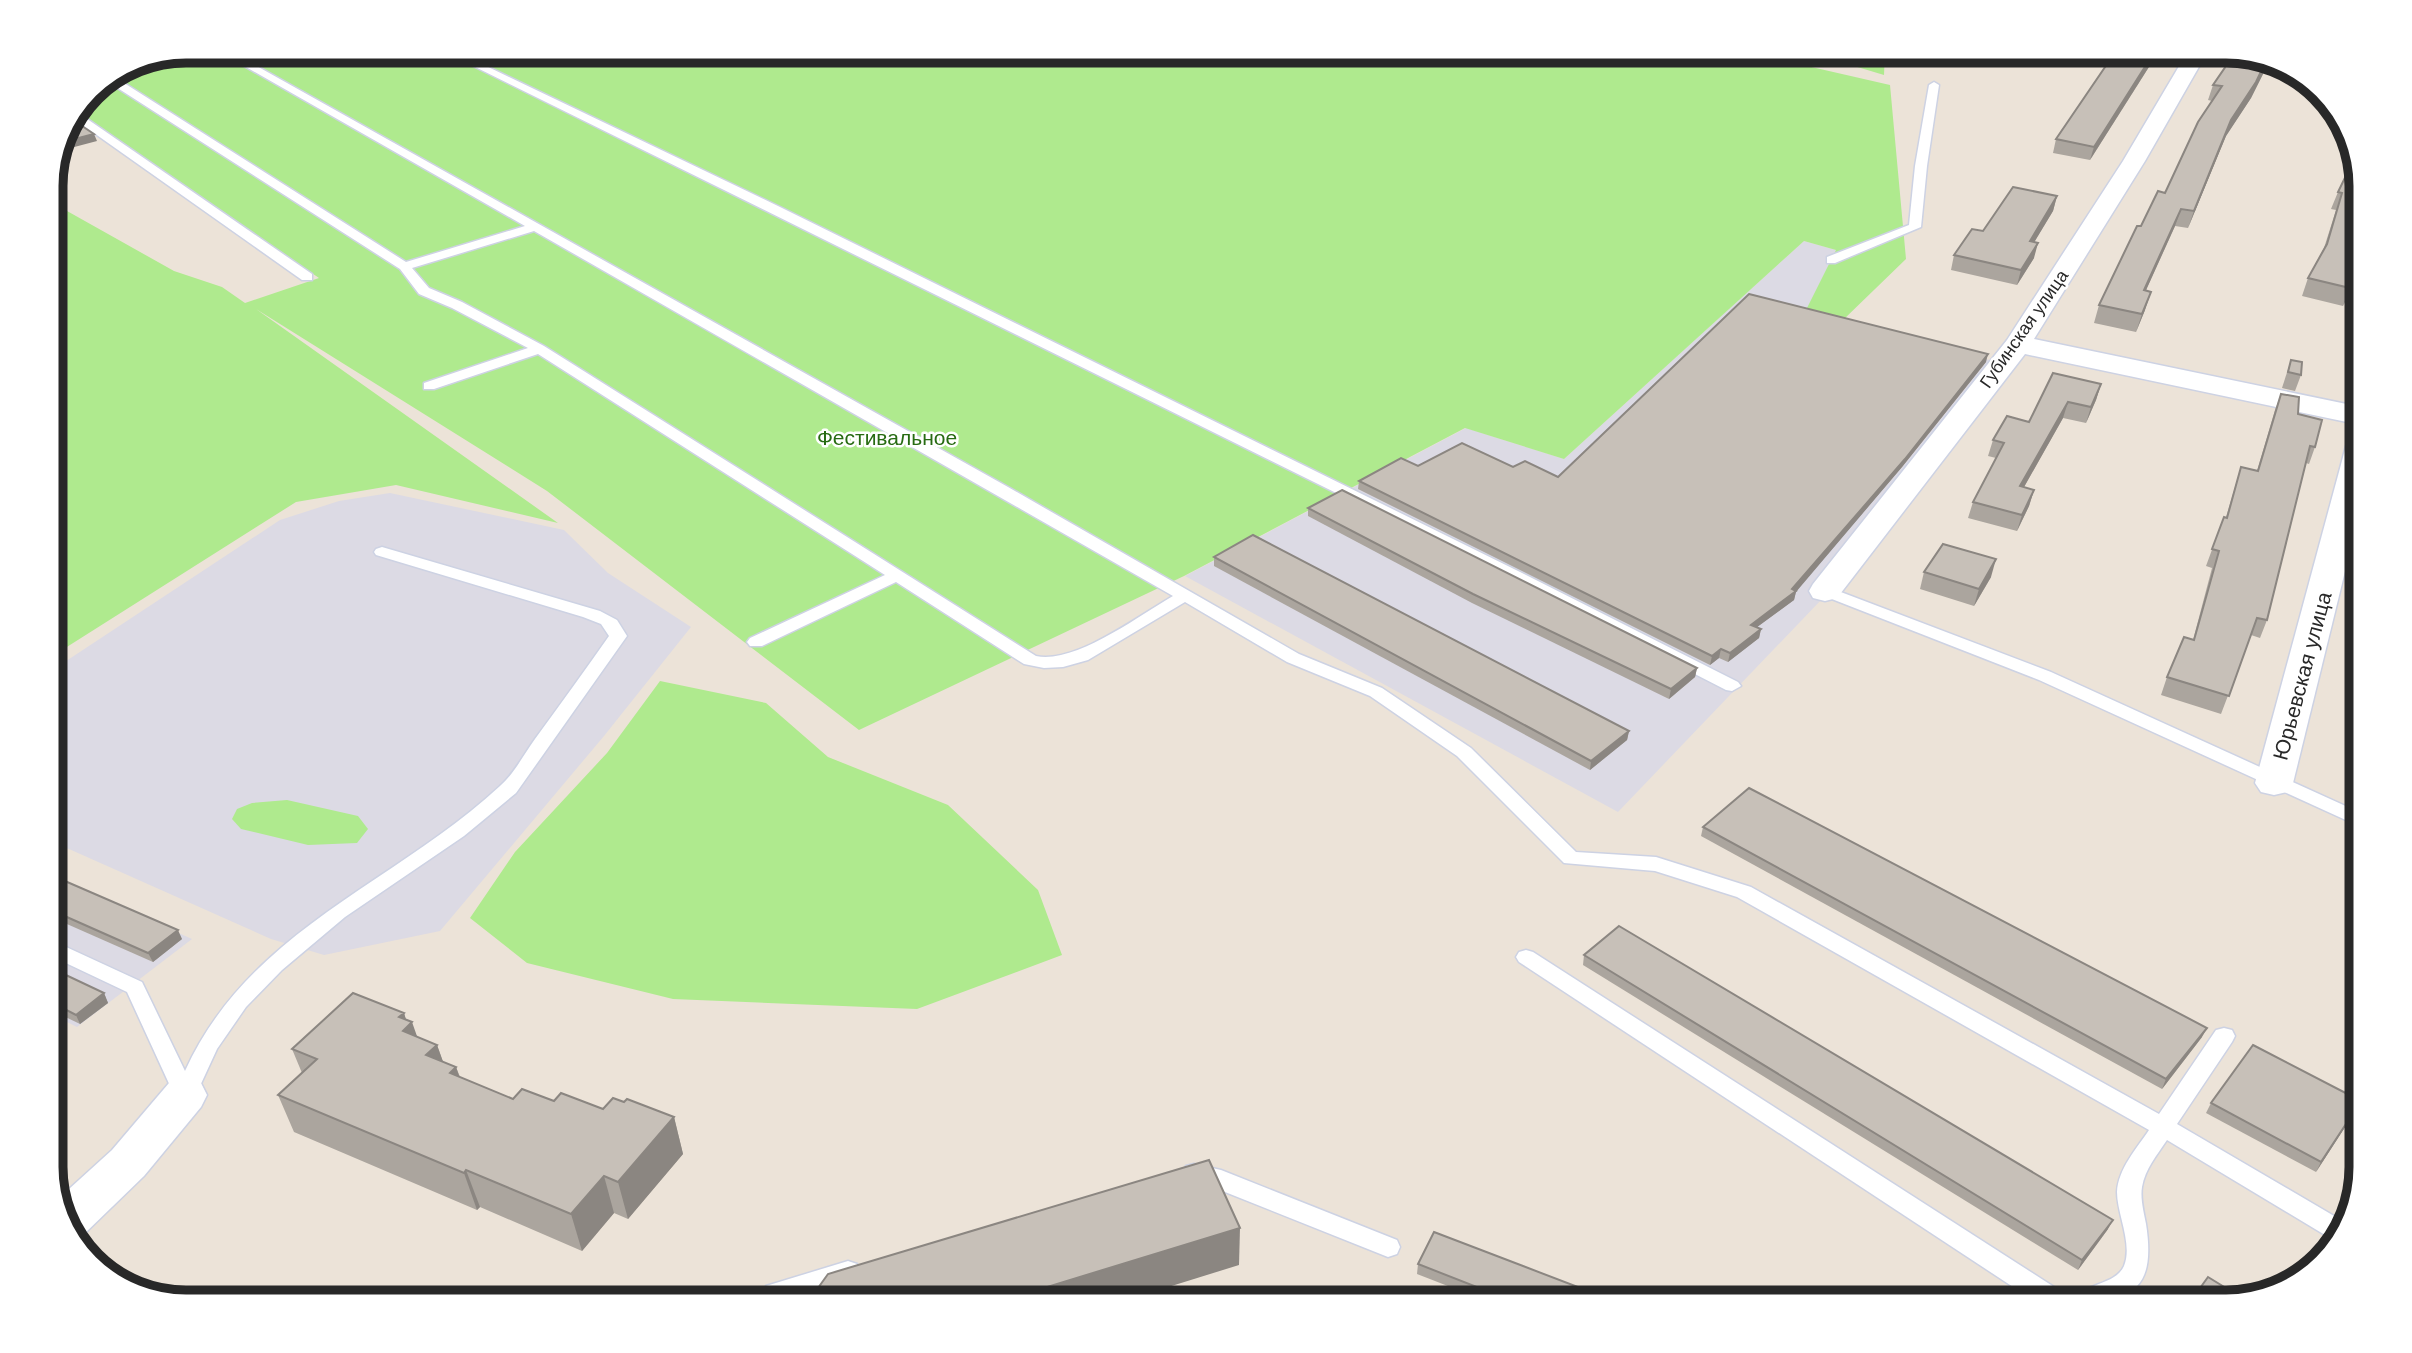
<svg xmlns="http://www.w3.org/2000/svg" width="2412" height="1353" font-family="Arial,sans-serif">
  <style>
    .industrial { fill: #dcdae4 }
    .green { fill: #afea8e }
    .lines { fill: none; stroke-linecap: round; stroke-linejoin: round }
    .lane-casing { stroke: #cdd2e3; stroke-width: 3 }
    .street-casing { stroke: #cdd2e3; stroke-width: 3 }
    .lane { fill: #fff; fill-rule: evenodd }
    .street { fill: #fff; fill-rule: evenodd }
    .wall { fill: #aba59e }
    .shaded-wall { fill: #8b8681 }
    .building { fill: #c7c0b8; stroke: #8b8681; stroke-width: 2 }
    .labels { text-anchor: middle; dominant-baseline: central; stroke-width: 5; stroke-linejoin: round; paint-order: stroke }
    .far-street-label { font-size: 18px; fill: #282828; stroke: #fff }
    .park-label { font-size: 21px; fill: #276b12; stroke: #fff }
    .street-label { font-size: 21px; fill: #282828; stroke: #fff }
    .rim { fill: none; stroke: #282828; stroke-width: 9 }
  </style>
  <rect width="100%" height="100%" fill="#ece3d8"/>
  <g class="industrial">
    <polygon points="1804,241 1836,250 1807,310 2000,363 1889,529 1618,812 1185,576 1466,428 1564,459"/>
    <polygon points="390,493 564,530 608,573 691,627 604,736 440,931 324,955 271,939 51,841 51,671 280,520 339,501"/>
    <polygon points="51,876 192,939 77,1027 51,1014"/>
  </g>
  <g class="green">
    <polygon points="186,51 1755,51 1794,63 1890,85 1906,259 1843,320 1806,310 1836,250 1804,241 1564,459 1465,428 1184,576 859,730 547,491 256,309 558,523 396,485 296,502 51,657 51,202 174,271 222,287 245,303 319,278 80,114 91,90 134,61"/>
    <polygon points="1804,51 1885,51 1884,75"/>
    <polygon points="660,681 766,703 828,757 948,805 1038,890 1062,955 917,1009 673,999 527,963 470,918 515,852 607,753"/>
    <polygon points="287,800 358,816 368,829 357,843 308,845 241,829 232,819 237,809 252,803"/>
  </g>
  <g class="lines">
    <defs>
      <g id="lane">
        <polygon points="194,51 212,51 117,72 128,65"/>
        <path d="M218,51H230L1008,487L1299,654L1382,688L1471,748L1576,852L1656,857L1751,887L2159,1114L2216,1030L2224,1028L2232,1030L2235,1036L2232,1042L2177,1124L2346,1223L2343,1234L2335,1241L2167,1140C2157,1155 2145,1169 2142,1187C2140,1199 2144,1213 2146,1224C2156,1289 2133,1302 2073,1302C2081,1283 2115,1286 2124,1266C2133,1244 2117,1214 2117,1192C2118,1169 2137,1148 2149,1130L1737,897L1655,871L1564,863L1457,756L1370,696L1287,662L1185,602L1088,660L1063,667L1044,668L1024,664L896,582L762,646H750L747,642L750,638L885,575L538,354L434,389H424V383L528,348L452,308L419,294L400,269L105,80L113,76L406,262L525,226ZM534,231L1173,596C1138,616 1076,664 1036,656L544,346L462,302L429,288L412,268Z"/>
        <polygon points="443,51 455,51 780,207 1520,572 1738,682 1741,686 1732,691 1726,690 1508,578"/>
        <polygon points="1934,82 1939,85 1927,166 1921,227 1835,263 1827,263 1827,257 1909,225 1915,166 1929,85"/>
        <polygon points="80,114 312,274 312,280 302,280 77,121"/>
        <path d="M382,547L600,611L617,620L627,636L516,793L464,836L345,917L282,970L246,1007L217,1049L193,1101L185,1104L177,1101L127,992L51,956V940L142,982L185,1071C249,930 394,884 500,786C514,774 524,754 535,739C560,705 585,670 609,636L601,624L583,617L376,555L374,552L376,549Z"/>
        <polygon points="1825,586 2051,672 2361,813 2361,827 2039,680 1819,594 1817,591"/>
        <polygon points="1526,950 1533,952 2065,1294 2068,1302 2036,1302 1519,962 1516,957 1519,952"/>
        <polygon points="1194,1164 1221,1170 1397,1240 1400,1247 1397,1254 1388,1257 1210,1186 1186,1180 1182,1173 1186,1166"/>
        <polygon points="848,1261 857,1264 860,1271 857,1278 782,1302 756,1302 766,1286"/>
      </g>
      <g id="street">
        <polygon points="2188,51 2208,51 2145,161 2034,339 2361,407 2361,425 2025,354 1837,598 1825,601 1813,598 1809,591 1813,584 2007,340 2123,161"/>
        <polygon points="2361,437 2361,506 2293,783 2287,792 2274,795 2261,792 2255,783 2346,446 2351,440"/>
        <polygon points="185,1078 201,1083 207,1095 201,1107 144,1176 82,1236 73,1239 69,1235 58,1199 112,1150 169,1083"/>
      </g>
    </defs>
    <use href="#lane" class="lane-casing"/>
    <use href="#street" class="street-casing"/>
    <use href="#lane" class="lane"/>
    <use href="#street" class="street"/>
  </g>
  <g class="wall">
    <polygon points="2116,51 2159,51 2090,160 2053,153 2056,139"/>
    <polygon points="2235,53 2269,62 2251,98 2226,136 2188,228 2175,226 2146,290 2145,310 2136,332 2094,323 2099,305 2141,226 2165,193 2212,101 2208,100 2213,85"/>
    <polygon points="2361,177 2361,268 2343,306 2302,296 2308,278 2324,248 2336,210 2331,209 2338,192"/>
    <polygon points="2057,196 2053,211 2034,242 2034,258 2017,285 1951,270 1954,255 1983,231"/>
    <polygon points="2291,360 2301,375 2295,391 2282,388"/>
    <polygon points="1986,362 1902,467 1796,591 1794,600 1757,627 1761,629 1759,638 1728,662 1719,658 1710,665 1358,489 1359,481 1418,466 1513,467 1558,477"/>
    <polygon points="2101,384 2096,400 2086,423 2063,418 2024,487 2034,490 2029,506 2017,531 1968,518 1973,502 1996,458 1988,456 1993,440"/>
    <polygon points="2281,394 2298,414 2315,447 2309,464 2306,463 2267,620 2260,638 2251,635 2221,714 2161,695 2167,677 2193,640 2212,568 2206,566 2224,517 2226,517 2241,467 2257,471 2275,410"/>
    <polygon points="1308,508 1697,668 1695,677 1669,699 1472,603 1308,516"/>
    <polygon points="1214,557 1629,731 1627,740 1590,770 1214,566"/>
    <polygon points="1924,572 1991,577 1974,606 1920,589"/>
    <polygon points="2361,689 2361,717 2356,715"/>
    <polygon points="2361,752 2361,794 2348,789"/>
    <polygon points="1703,827 2202,1037 2162,1089 1701,836"/>
    <polygon points="51,875 182,939 153,962 51,917"/>
    <polygon points="1584,955 2108,1229 2078,1270 1583,965"/>
    <polygon points="51,968 104,993 108,1003 80,1024 51,1010"/>
    <polygon points="404,1013 406,1020 417,1037 437,1045 443,1062 456,1067 460,1077 513,1099 554,1101 603,1109 624,1102 674,1117 683,1154 628,1219 614,1213 582,1251 480,1207 477,1210 294,1132 278,1095 302,1073 292,1049"/>
    <polygon points="2211,1103 2356,1110 2316,1172 2206,1113"/>
    <polygon points="1418,1264 1617,1302 1489,1302 1417,1274"/>
  </g>
  <g class="shaded-wall">
    <polygon points="2155,51 2159,51 2090,160 2094,147"/>
    <polygon points="2266,61 2269,62 2251,98 2226,136 2188,228 2194,211 2231,120"/>
    <polygon points="94,134 97,141 63,150 67,141"/>
    <polygon points="2057,196 2053,211 2026,256 2030,241"/>
    <polygon points="2181,209 2175,226 2138,308 2144,290"/>
    <polygon points="2038,243 2034,258 2017,285 2021,270"/>
    <polygon points="2361,265 2361,268 2343,306 2350,288"/>
    <polygon points="2151,292 2145,310 2136,332 2142,314"/>
    <polygon points="1988,354 1986,362 1902,467 1796,592 1794,600 1749,633 1751,625 1792,589"/>
    <polygon points="2101,384 2096,400 2086,423 2091,407"/>
    <polygon points="2068,402 2063,418 2015,503 2020,486"/>
    <polygon points="2034,490 2029,506 2017,531 2022,515"/>
    <polygon points="1996,559 1991,577 1974,606 1979,589"/>
    <polygon points="1761,629 1759,638 1728,662 1730,653"/>
    <polygon points="1721,649 1719,658 1710,665 1712,656"/>
    <polygon points="1697,668 1695,677 1669,699 1671,689"/>
    <polygon points="1629,731 1627,740 1590,770 1591,761"/>
    <polygon points="178,930 182,939 153,962 148,953"/>
    <polygon points="104,993 108,1003 80,1024 76,1015"/>
    <polygon points="404,1013 408,1026 412,1022 425,1059 403,1031 399,1017"/>
    <polygon points="2207,1028 2202,1037 2162,1089 2166,1079"/>
    <polygon points="437,1045 450,1081 426,1055"/>
    <polygon points="456,1067 469,1104 450,1073"/>
    <polygon points="2361,1101 2356,1110 2316,1172 2321,1162"/>
    <polygon points="674,1117 683,1154 628,1219 618,1182"/>
    <polygon points="466,1170 480,1207 477,1210 464,1173"/>
    <polygon points="604,1176 614,1213 582,1251 571,1214"/>
    <polygon points="2113,1220 2108,1229 2078,1270 2082,1260"/>
    <polygon points="1240,1228 1239,1265 1120,1302 998,1302"/>
  </g>
  <g class="building">
    <polygon points="2116,51 2155,51 2094,147 2056,139"/>
    <polygon points="2235,53 2266,61 2256,82 2231,120 2194,211 2181,209 2144,290 2151,292 2142,314 2099,305 2137,226 2141,226 2158,191 2165,193 2198,122 2222,86 2213,85"/>
    <polygon points="76,122 94,134 67,141"/>
    <polygon points="2355,157 2361,177 2361,265 2350,288 2308,278 2327,244 2342,193 2338,192"/>
    <polygon points="2013,187 2057,196 2030,241 2038,243 2021,270 1954,255 1972,229 1983,231"/>
    <polygon points="1749,294 1988,354 1905,459 1792,589 1796,591 1751,625 1761,629 1730,653 1721,649 1712,656 1359,481 1401,458 1418,466 1462,443 1513,467 1525,461 1558,477"/>
    <polygon points="2291,360 2302,362 2301,375 2288,372"/>
    <polygon points="2053,373 2101,384 2091,407 2068,402 2020,486 2034,490 2022,515 1973,502 2004,443 1993,440 2007,416 2029,422"/>
    <polygon points="2281,394 2299,397 2298,414 2322,420 2315,447 2310,446 2267,620 2257,618 2229,696 2167,677 2184,637 2194,640 2219,551 2212,549 2224,517 2227,518 2241,467 2258,471"/>
    <polygon points="1342,490 1697,668 1671,689 1473,594 1308,508"/>
    <polygon points="1253,535 1629,731 1591,761 1214,557"/>
    <polygon points="1943,544 1996,559 1979,589 1924,572"/>
    <polygon points="2361,757 2361,772 2356,771"/>
    <polygon points="1749,788 2207,1028 2166,1079 1703,827"/>
    <polygon points="51,875 178,930 148,953 51,910"/>
    <polygon points="1619,926 2113,1220 2082,1260 1584,955"/>
    <polygon points="51,968 104,993 76,1015 51,1002"/>
    <polygon points="353,993 404,1013 399,1017 412,1022 403,1031 437,1045 426,1055 456,1067 450,1073 513,1099 522,1089 554,1101 561,1093 603,1109 613,1098 624,1102 627,1099 674,1117 618,1182 604,1176 571,1214 466,1170 464,1173 278,1095 317,1059 292,1049"/>
    <polygon points="2253,1045 2361,1101 2321,1162 2211,1103"/>
    <polygon points="1209,1160 1240,1228 998,1302 808,1302 828,1274"/>
    <polygon points="1434,1232 1617,1302 1515,1302 1418,1264"/>
    <polygon points="2208,1277 2242,1298 2227,1302 2190,1302"/>
  </g>
  <g class="labels">
    <g class="far-street-label">
      <text transform="translate(2024 329) rotate(-55)">Губинская улица</text>
    </g>
    <g class="park-label">
      <text x="887" y="437">Фестивальное</text>
    </g>
    <g class="street-label">
      <text transform="translate(2302 676) rotate(-75)">Юрьевская улица</text>
    </g>
  </g>
  <path d="M0 0H2412V1353H0ZM186 63H2226A123 123 0 0 1 2349 186V1167A123 123 0 0 1 2226 1290H186A123 123 0 0 1 63 1167V186A123 123 0 0 1 186 63Z" fill="#fff" fill-rule="evenodd"/>
  <path class="rim" d="M186 63H2226A123 123 0 0 1 2349 186V1167A123 123 0 0 1 2226 1290H186A123 123 0 0 1 63 1167V186A123 123 0 0 1 186 63Z"/>
</svg>
